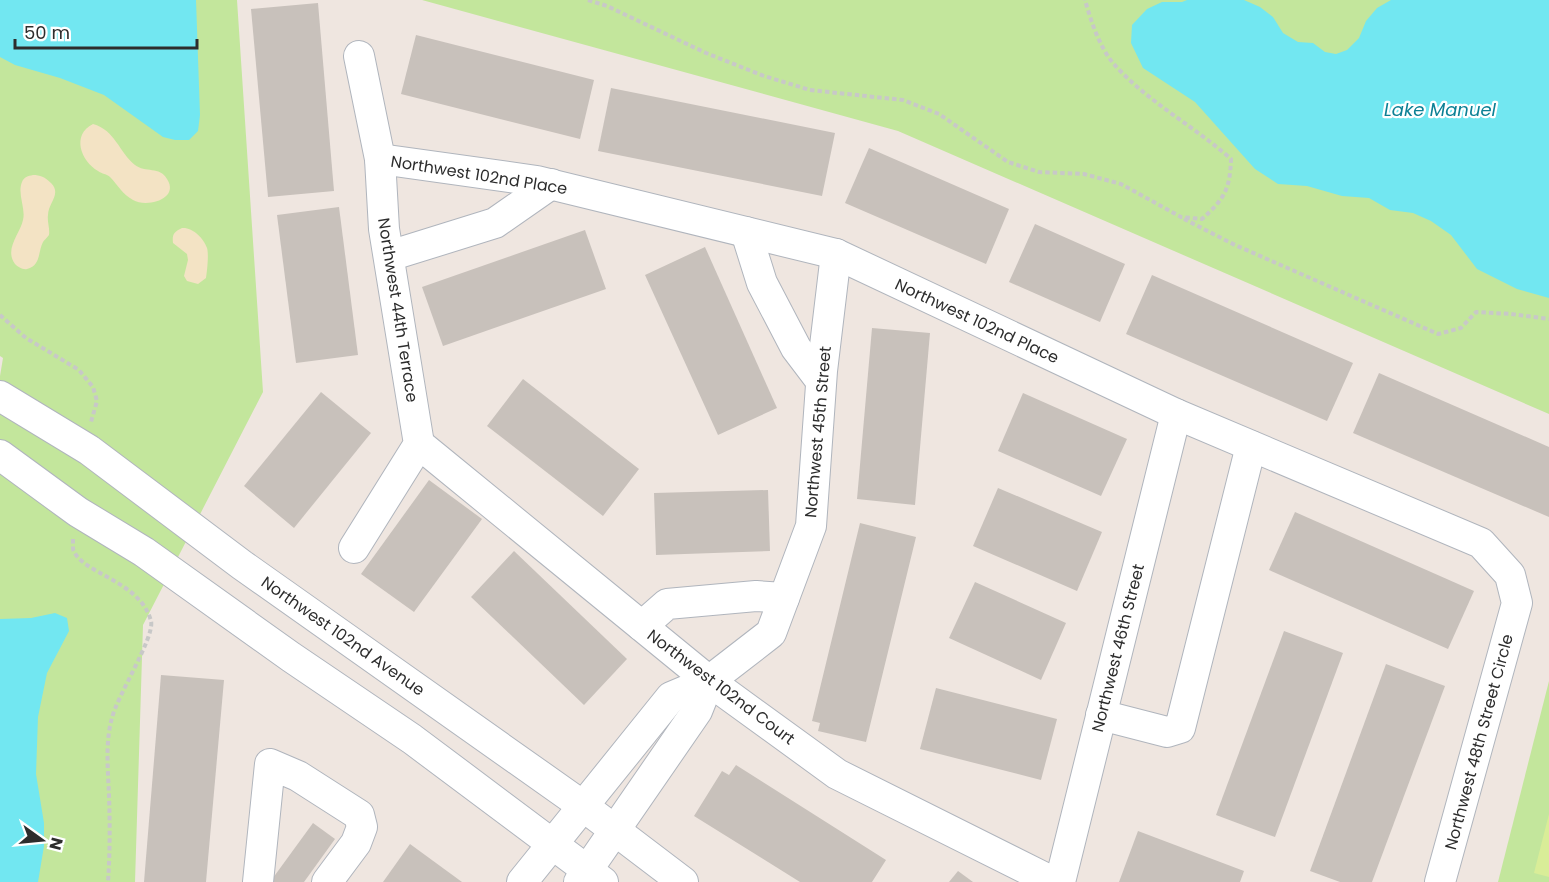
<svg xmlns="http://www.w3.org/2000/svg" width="1549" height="882" font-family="Poppins,sans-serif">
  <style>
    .green { fill: #c3e69c }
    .sand { fill: #f3e3c4 }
    .pitch { fill: #d9ed98 }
    .water { fill: #72e7f1 }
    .building { fill: #c8c1bb }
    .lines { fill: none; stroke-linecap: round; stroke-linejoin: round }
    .minor-casing { stroke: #b0b5bd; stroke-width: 32 }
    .path { stroke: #c8c8c8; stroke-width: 4; stroke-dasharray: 4.5 3; stroke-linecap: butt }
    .minor { stroke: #fff; stroke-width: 30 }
    .labels { text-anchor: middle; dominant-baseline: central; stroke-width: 4.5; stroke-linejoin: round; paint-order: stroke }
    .street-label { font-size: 16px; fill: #2d2d2d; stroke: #fff }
    .water-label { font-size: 18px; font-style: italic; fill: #0c8095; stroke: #fff }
  </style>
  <rect width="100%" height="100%" fill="#efe6e0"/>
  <g class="green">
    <polygon points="0,0 237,0 263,392 143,625 135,882 0,882 0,376 3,358 0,356"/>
    <polygon points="422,0 1549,0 1549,414 898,131"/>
    <polygon points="1549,681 1549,882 1498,882"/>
  </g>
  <g class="sand">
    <path d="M93,124C115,130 119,152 135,165C145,173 160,166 167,179C180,199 147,208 133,200C122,194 118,185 110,177C107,174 102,174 98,171C81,161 71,135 93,124Z"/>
    <path d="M33,175C40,175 45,177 51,183C62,194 48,203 48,215C47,222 50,228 49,235C47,238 44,240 43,242C38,251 41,266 27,269C23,270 18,267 15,264C4,249 20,234 23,220C26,208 17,194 22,182C24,177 28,176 33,175Z"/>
    <path d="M182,228C192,227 204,238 207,248C209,254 207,272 206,278L198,284L187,281L184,276L188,260L187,254L173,243C172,234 174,232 182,228Z"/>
  </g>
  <polygon class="pitch" points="1549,814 1549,877 1534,873"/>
  <g class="water">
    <polygon points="0,0 196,0 200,115 198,131 189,140 175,140 163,137 104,95 60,78 15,65 0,57"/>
    <polygon points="1187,0 1244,0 1260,7 1273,17 1283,33 1298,42 1313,43 1325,52 1336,54 1347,50 1359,38 1366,21 1377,8 1391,0 1549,0 1549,298 1517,289 1477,269 1451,235 1431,221 1413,213 1390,210 1369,198 1342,196 1307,186 1278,184 1255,169 1195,102 1143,68 1131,43 1132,25 1147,9 1162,2 1182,2"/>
    <polygon points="55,613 67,618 69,631 47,673 38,717 36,774 44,823 44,846 38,882 0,882 0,619 31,618"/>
  </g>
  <g class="building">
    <polygon points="318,3 334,191 268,197 251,9"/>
    <polygon points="416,35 594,80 580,139 401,94"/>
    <polygon points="611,88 835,133 822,196 598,151"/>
    <polygon points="869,148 1009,209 986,264 845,203"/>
    <polygon points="339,207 358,355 296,363 277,215"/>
    <polygon points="1035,224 1125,264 1100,322 1009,282"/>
    <polygon points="585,230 606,289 443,346 422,287"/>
    <polygon points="705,247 777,408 718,435 645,275"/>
    <polygon points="1152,275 1353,363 1327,421 1126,334"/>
    <polygon points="872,328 930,333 915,505 857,499"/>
    <polygon points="1379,373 1549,447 1549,517 1353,433"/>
    <polygon points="523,379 639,469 603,516 487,426"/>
    <polygon points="321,392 371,433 294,528 244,486"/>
    <polygon points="1023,393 1127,439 1101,496 998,451"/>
    <polygon points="429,480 482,519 414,612 361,574"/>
    <polygon points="998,488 1102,532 1077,591 973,546"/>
    <polygon points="768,490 770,551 656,555 654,493"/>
    <polygon points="1295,512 1474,591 1448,649 1269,570"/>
    <polygon points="860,523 916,537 866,742 818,731 820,723 812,721"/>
    <polygon points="514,551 627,659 584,705 471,597"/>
    <polygon points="975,582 1066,623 1041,680 949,638"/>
    <polygon points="1284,631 1343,653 1275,837 1216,815"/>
    <polygon points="1386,664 1445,686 1372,882 1340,882 1310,871"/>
    <polygon points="161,675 224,680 206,882 144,882"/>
    <polygon points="936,688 1057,719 1041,780 920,749"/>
    <polygon points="736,765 886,860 872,882 800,882 694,816 722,771 729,775"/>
    <polygon points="313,823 335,839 304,882 270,882"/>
    <polygon points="1138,831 1244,871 1240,882 1119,882"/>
    <polygon points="410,844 462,882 383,882"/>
    <polygon points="958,871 973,882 949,882"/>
  </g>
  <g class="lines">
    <defs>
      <g id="minor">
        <polyline points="380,159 537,181 836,254 1176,414 1481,543 1510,575 1517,603 1440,882"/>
        <polyline points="746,232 762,283 796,348 821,381"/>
        <polyline points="389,256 495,223 551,184"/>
        <polyline points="0,396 89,450 242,565 583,806 683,882"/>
        <polyline points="419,444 709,681 837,774 1053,882"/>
        <polyline points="0,455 78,512 144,552 291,657 412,739 603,882"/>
        <polyline points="354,548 419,444 384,229 380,159 359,56"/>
        <polyline points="642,626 667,604 756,596 784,598"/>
        <polyline points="1101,715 1167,732 1180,728 1251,446"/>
        <polyline points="258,882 270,764 298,776 359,815 362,827 356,843 327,882"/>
        <polyline points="522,882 671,697 709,681 771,633 811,526 822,371 836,254"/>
        <polyline points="579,882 697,711 709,681"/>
        <polyline points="1060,882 1176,414"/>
      </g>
    </defs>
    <use href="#minor" class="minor-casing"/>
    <g class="path">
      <path d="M588,0L607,6L706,53L764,76L810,90L903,100L939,114L1008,162L1039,172L1084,174L1121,184L1181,217L1202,219C1224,199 1230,190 1231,159C1194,126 1146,101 1113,63C1099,46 1091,21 1085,0"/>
      <polyline points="1184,219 1235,245 1438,334 1461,328 1476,312 1511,314 1549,319"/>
      <polyline points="0,315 26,338 79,370 93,387 97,401 91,422"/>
      <path d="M73,539C73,542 73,546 73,549C81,574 140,580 151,621C155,637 117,696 112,718C105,742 108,770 109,795C110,824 110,853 108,882"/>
    </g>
    <use href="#minor" class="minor"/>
  </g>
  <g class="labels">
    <g class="street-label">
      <text transform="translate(479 175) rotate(9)">Northwest 102nd Place</text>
      <text transform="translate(398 310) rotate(81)">Northwest 44th Terrace</text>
      <text transform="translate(977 321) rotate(25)">Northwest 102nd Place</text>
      <text transform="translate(818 432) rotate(-85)">Northwest 45th Street</text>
      <text transform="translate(343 636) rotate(35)">Northwest 102nd Avenue</text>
      <text transform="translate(1118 648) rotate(-76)">Northwest 46th Street</text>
      <text transform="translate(721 687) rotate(37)">Northwest 102nd Court</text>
      <text transform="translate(1479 742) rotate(-75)">Northwest 48th Street Circle</text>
    </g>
    <g class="water-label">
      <text x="1440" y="109">Lake Manuel</text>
    </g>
  </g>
  <g transform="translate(42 840) rotate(105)" stroke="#ffffff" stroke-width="4.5" paint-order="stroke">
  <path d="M0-4.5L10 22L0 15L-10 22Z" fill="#2d2d2d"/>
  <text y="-9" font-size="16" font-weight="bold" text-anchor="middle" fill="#2d2d2d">N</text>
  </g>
  <path d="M15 39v9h182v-9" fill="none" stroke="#2d2d2d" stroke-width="3"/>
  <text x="24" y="39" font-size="18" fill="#2d2d2d" stroke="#ffffff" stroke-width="4.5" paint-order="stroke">50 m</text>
</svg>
